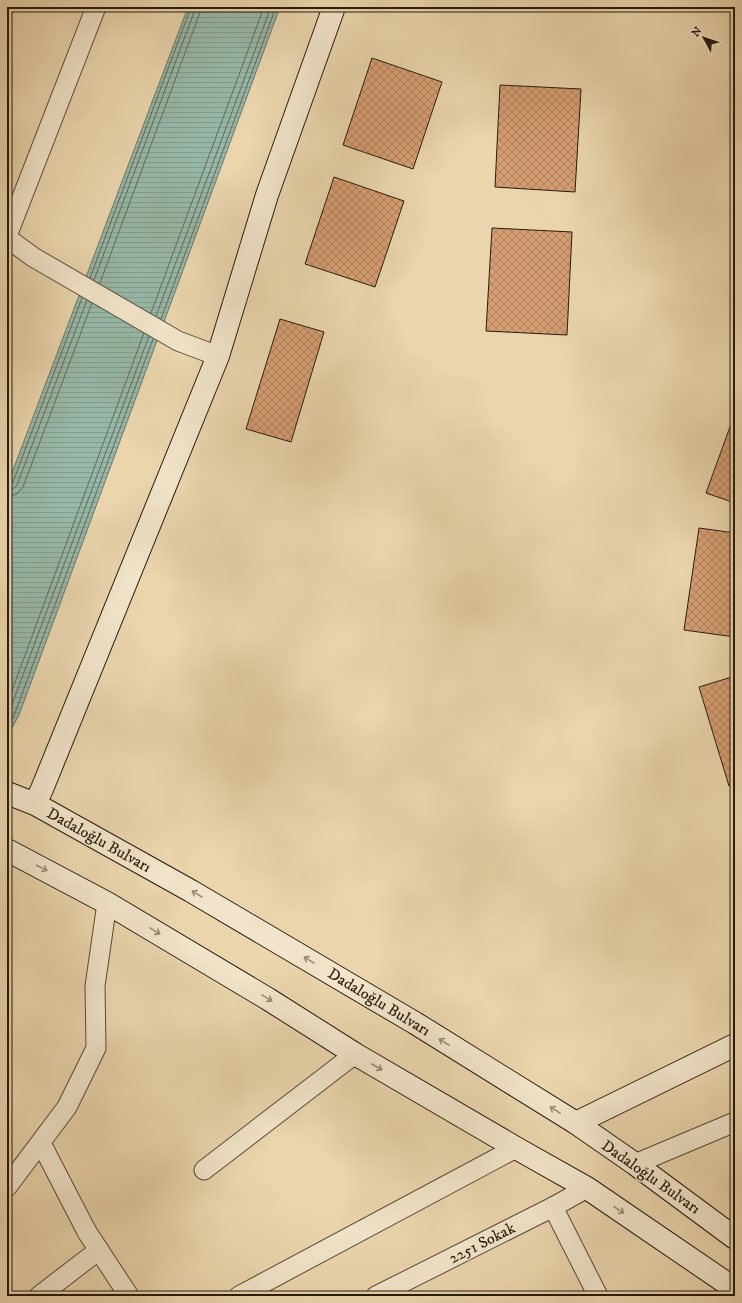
<svg xmlns="http://www.w3.org/2000/svg" width="742" height="1303" font-family="'IM FELL DW Pica',serif">
  <style>
    .water { fill: url(#water-rules); stroke: #6b7a6b }
    .lines { fill: none; stroke-linecap: round; stroke-linejoin: round }
    .shore { stroke: #606a5c; stroke-width: 1 }
    .building { fill: url(#building-cross-hatch); stroke: #271b0e }
    .street-casing { stroke: #584a36; stroke-width: 21 }
    .secondary-casing { stroke: #271b0e; stroke-width: 24 }
    .street { stroke: #f1e4ca; stroke-width: 19 }
    .secondary { stroke: #f1e4ca; stroke-width: 22 }
    .oneway { stroke: #968a75 }
    .labels { text-anchor: middle; dominant-baseline: central; stroke-width: 3; stroke-linejoin: round; paint-order: stroke }
    .street-label { font-size: 16px; fill: #271b0e; stroke: #f1e4ca }
  </style>
  <defs>
    <pattern id="water-rules" width="6" height="5" patternUnits="userSpaceOnUse"><rect width="6" height="5" fill="#98b9a9"/><path d="M0 2.5h6" fill="none" stroke="#839e90"/></pattern>
    <pattern id="building-cross-hatch" width="8" height="8" patternUnits="userSpaceOnUse"><rect width="8" height="8" fill="#d69e73"/><path d="M0 0l8 8M0 8l8-8" fill="none" stroke="#ae805d"/></pattern>
  </defs>
  <rect width="100%" height="100%" fill="#ead5ad"/>
  <filter id="stains"><feTurbulence type="fractalNoise" baseFrequency=".005" numOctaves="4"/><feColorMatrix values="0 0 0 0 .2 0 0 0 0 .09 0 0 0 0 .02 0 0 0 .5 -.17"/></filter>
  <radialGradient id="worn" r=".72"><stop offset=".6" stop-color="#630" stop-opacity="0"/><stop offset="1" stop-color="#630" stop-opacity=".3"/></radialGradient>
  <polygon class="water" points="188,7 280,7 19,715 7,737 7,486"/>
  <g class="lines">
    <g class="shore">
      <polyline points="90,278 191,7"/>
      <polyline points="94,280 196,7"/>
      <polyline points="100,283 202,7"/>
      <polyline points="151,313 264,7"/>
      <polyline points="156,316 271,7"/>
      <polyline points="161,319 276,7"/>
      <polyline points="7,486 13,482 82,298"/>
      <polyline points="7,491 13,489 17,485 87,300"/>
      <polyline points="7,497 17,494 23,487 92,303"/>
      <polyline points="7,704 144,333"/>
      <polyline points="7,718 149,336"/>
      <polyline points="7,729 15,713 153,339"/>
    </g>
  </g>
  <g class="building">
    <polygon points="372,58 442,82 413,169 343,145"/>
    <polygon points="500,85 581,89 575,192 495,187"/>
    <polygon points="334,177 404,201 375,287 305,264"/>
    <polygon points="492,228 572,232 567,335 486,331"/>
    <polygon points="280,319 324,332 291,442 246,429"/>
    <polygon points="735,413 735,503 706,493"/>
    <polygon points="699,528 735,533 735,637 684,630"/>
    <polygon points="735,676 735,784 729,786 699,687"/>
  </g>
  <g class="lines">
    <defs>
      <g id="street">
        <polyline points="7,236 96,7"/>
        <polyline points="7,238 33,257 178,341 218,356"/>
        <polyline points="41,1143 87,1232 129,1296"/>
        <polyline points="635,1164 735,1122"/>
        <polyline points="204,1170 355,1054"/>
        <polyline points="7,1187 67,1107 96,1048 95,986 107,903"/>
        <polyline points="553,1207 598,1296"/>
        <polyline points="39,1296 99,1250"/>
        <polyline points="239,1296 516,1148"/>
        <polyline points="376,1296 553,1207 587,1188"/>
      </g>
      <g id="secondary">
        <polyline points="7,793 35,804 191,891 415,1023 576,1123 635,1164 735,1238"/>
        <polyline points="35,804 42,789 218,356 267,195 334,7"/>
        <polyline points="7,850 107,903 268,999 355,1054 516,1148 587,1188 735,1289"/>
        <polyline points="576,1123 735,1045"/>
      </g>
    </defs>
    <use href="#street" class="street-casing"/>
    <use href="#secondary" class="secondary-casing"/>
    <use href="#street" class="street"/>
    <use href="#secondary" class="secondary"/>
  </g>
  <defs><path id="oneway-shaft" d="M-6 0H5M1.5-3L5.5 0L1.5 3" fill="none" stroke-width="1.6" stroke-linecap="round" stroke-linejoin="round"/></defs>
  <g class="oneway">
    <use href="#oneway-shaft" transform="translate(42 868) rotate(28)"/>
    <use href="#oneway-shaft" transform="translate(197 894) rotate(-149)"/>
    <use href="#oneway-shaft" transform="translate(155 931) rotate(31)"/>
    <use href="#oneway-shaft" transform="translate(309 960) rotate(-149)"/>
    <use href="#oneway-shaft" transform="translate(267 998) rotate(31)"/>
    <use href="#oneway-shaft" transform="translate(444 1042) rotate(-148)"/>
    <use href="#oneway-shaft" transform="translate(377 1067) rotate(30)"/>
    <use href="#oneway-shaft" transform="translate(555 1110) rotate(-148)"/>
    <use href="#oneway-shaft" transform="translate(619 1210) rotate(34)"/>
  </g>
  <g class="labels">
    <g class="street-label">
      <text transform="translate(99 840) rotate(29)">Dadaloğlu Bulvarı</text>
      <text transform="translate(379 1002) rotate(31)">Dadaloğlu Bulvarı</text>
      <text transform="translate(651 1177) rotate(35)">Dadaloğlu Bulvarı</text>
      <text transform="translate(482 1243) rotate(-27)">2251 Sokak</text>
    </g>
  </g>
  <rect width="742" height="1303" fill="none" stroke="#ead5ad" stroke-width="24"/>
  <rect x="8" y="8" width="726" height="1287" fill="none" stroke="#271b0e" stroke-width="2"/>
  <rect x="12" y="12" width="718" height="1279" fill="none" stroke="#271b0e"/>
  <g transform="translate(704 38) rotate(310)" stroke="#f1e4ca" stroke-width="3" paint-order="stroke">
  <path d="M0-3L7 15L0 10L-7 15Z" fill="#271b0e"/>
  <text y="-6" font-size="11" font-weight="bold" text-anchor="middle" fill="#271b0e">N</text>
  </g>
  <rect width="100%" height="100%" filter="url(#stains)"/>
  <rect width="100%" height="100%" fill="url(#worn)"/>
</svg>
